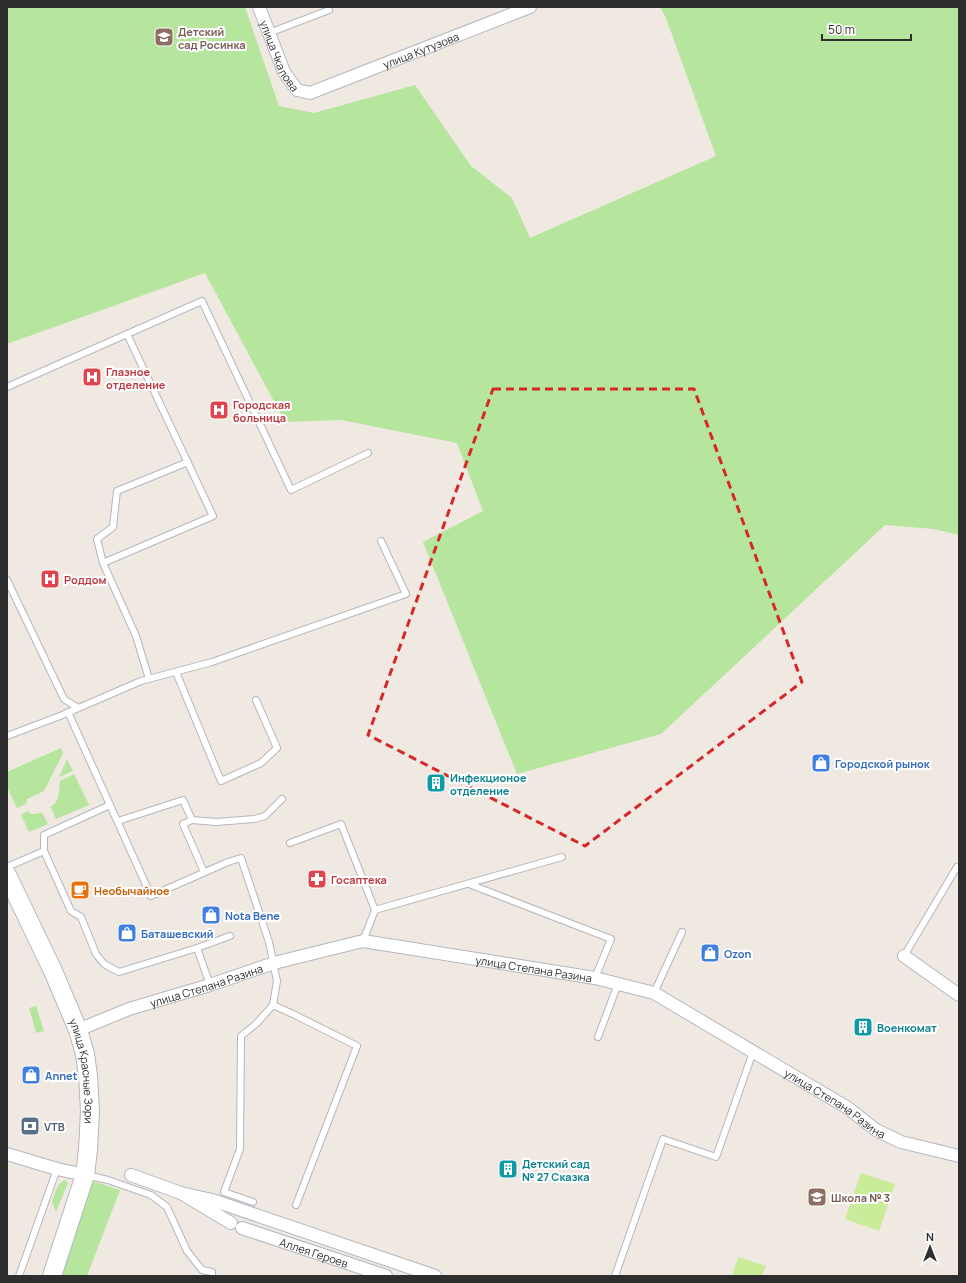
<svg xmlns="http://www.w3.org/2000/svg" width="966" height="1283" font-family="Manrope,sans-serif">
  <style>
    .green { fill: #b6e59e }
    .pitch { fill: #c9ec9a }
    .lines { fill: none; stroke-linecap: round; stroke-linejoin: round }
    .lane-casing { stroke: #b4b7c1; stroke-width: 8 }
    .street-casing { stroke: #b4b7c1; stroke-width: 14 }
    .secondary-casing { stroke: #b4b7c1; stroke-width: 20 }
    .lane { stroke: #fff; stroke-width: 6 }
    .street { stroke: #fff; stroke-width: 12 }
    .secondary { stroke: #fff; stroke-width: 18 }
    .marked { fill: none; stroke: #d62828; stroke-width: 3; stroke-dasharray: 8 5; stroke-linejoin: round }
    .labels { text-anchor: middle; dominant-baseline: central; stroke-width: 4; stroke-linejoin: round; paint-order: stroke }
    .education-label { font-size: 11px; font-weight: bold; fill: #785e54; stroke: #fff; text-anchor: start }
    .street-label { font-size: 11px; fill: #2e2e2e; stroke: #fff }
    .health-label { font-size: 11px; font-weight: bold; fill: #be3a42; stroke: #fff; text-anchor: start }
    .shop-label { font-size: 11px; font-weight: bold; fill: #366cbe; stroke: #fff; text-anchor: start }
    .culture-label { font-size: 11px; font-weight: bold; fill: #0d838f; stroke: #fff; text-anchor: start }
    .food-label { font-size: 11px; font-weight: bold; fill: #c56008; stroke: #fff; text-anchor: start }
    .service-label { font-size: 11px; font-weight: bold; fill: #4e5e75; stroke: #fff; text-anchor: start }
  </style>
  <rect width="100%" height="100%" fill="#efe9e1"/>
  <g class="green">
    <polygon points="7,7 245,7 279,106 314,113 415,85 471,166 512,198 530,238 716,156 666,18 660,7 959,7 959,535 934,529 885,525 661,734 517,774 423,542 483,511 457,443 341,420 285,422 205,273 7,344"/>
    <polygon points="61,748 63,753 44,791 27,799 26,804 17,808 7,787 7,772"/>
    <polygon points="67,759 73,771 59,777"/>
    <path d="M74,774L89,805L56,819L51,808H49C61,801 58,794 60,781Z"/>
    <polygon points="28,811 31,814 37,814 42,812 48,824 29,832 21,815"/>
    <polygon points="36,1006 44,1031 36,1033 29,1008"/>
    <path d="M65,1180L68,1183L56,1212L52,1202C55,1194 56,1184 65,1180Z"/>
    <polygon points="89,1180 120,1190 87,1276 61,1276"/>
  </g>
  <g class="pitch">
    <polygon points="861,1173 895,1184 879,1231 845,1219"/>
    <polygon points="738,1257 766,1266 762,1276 732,1276"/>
  </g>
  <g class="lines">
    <defs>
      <g id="lane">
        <polyline points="269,33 329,10"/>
        <polyline points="127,334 213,516 103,563 136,636 149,679"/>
        <polyline points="7,387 202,301 291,490 368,453"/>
        <polyline points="103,563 97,539 113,527 117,491 188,462"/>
        <polyline points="7,580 64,699 78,708"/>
        <polyline points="176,672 221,781 261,763 277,748 256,700"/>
        <polyline points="68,712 151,896 228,862 241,858 269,942 277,981 273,1005 256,1024 241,1036 240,1149 224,1192 253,1202"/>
        <polyline points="7,736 60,716 141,681 212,662 406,594 381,541"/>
        <polyline points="192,820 216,822 254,819 265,816 282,799"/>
        <polyline points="118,821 183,800 192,820 183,824 204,872"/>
        <polyline points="290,843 341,824 375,910"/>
        <polyline points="44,851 71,911 81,917 96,954 104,964 119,972 197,948 230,936"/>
        <polyline points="7,867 44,851 44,835 110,805"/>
        <polyline points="469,884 611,939 595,978"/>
        <polyline points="363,941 375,910 562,857"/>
        <polyline points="197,948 210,985"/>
        <polyline points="904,956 957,867"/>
        <polyline points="654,993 682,932"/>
        <polyline points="273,1005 295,1015 357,1046 296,1205"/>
        <polyline points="598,1037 618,984"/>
        <polyline points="86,1175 108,1180 151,1195 167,1207 187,1251 202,1270 212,1272 212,1276"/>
        <polyline points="19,1276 57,1169"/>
        <polyline points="615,1276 663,1139 716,1157 753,1052"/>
      </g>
      <g id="street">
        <path id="s1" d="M259,7L284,72L297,90L310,93L530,7"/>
        <polyline points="904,956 959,995"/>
        <path id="s2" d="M78,1030L129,1009L210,985L274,963L363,941L595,978L654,993L848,1108L876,1130L901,1142L959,1156"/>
        <polyline points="7,1154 57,1169 85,1175"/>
        <polyline points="131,1175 181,1193 231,1223"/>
        <polyline points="181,1193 212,1200 435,1276"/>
        <path id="s3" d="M242,1228L386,1276"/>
      </g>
      <g id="secondary">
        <path id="s4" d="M7,875L53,971L78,1030L85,1054L88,1076L90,1111L88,1150L85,1175L52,1276"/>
      </g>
    </defs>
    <use href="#lane" class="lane-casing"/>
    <use href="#street" class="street-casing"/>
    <use href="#secondary" class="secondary-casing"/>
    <use href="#lane" class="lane"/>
    <use href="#street" class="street"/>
    <use href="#secondary" class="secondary"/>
  </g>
  <path class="marked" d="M493,389H694L802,682L585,846L368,735Z"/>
  <defs>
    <symbol id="school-square" viewBox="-11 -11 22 22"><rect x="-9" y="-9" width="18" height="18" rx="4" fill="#8d6e63" stroke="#fff"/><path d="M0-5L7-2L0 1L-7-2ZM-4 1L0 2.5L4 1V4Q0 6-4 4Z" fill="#fff"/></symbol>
    <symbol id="hospital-square" viewBox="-11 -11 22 22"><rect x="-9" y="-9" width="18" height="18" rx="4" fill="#e0444e" stroke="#fff"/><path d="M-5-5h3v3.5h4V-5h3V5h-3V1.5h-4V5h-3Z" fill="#fff"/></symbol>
    <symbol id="shop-square" viewBox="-11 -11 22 22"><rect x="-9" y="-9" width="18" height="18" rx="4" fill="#3f7fe0" stroke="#fff"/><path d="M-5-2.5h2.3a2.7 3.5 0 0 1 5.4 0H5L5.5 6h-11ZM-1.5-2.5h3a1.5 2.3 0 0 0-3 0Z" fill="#fff"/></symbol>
    <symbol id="building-square" viewBox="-11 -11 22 22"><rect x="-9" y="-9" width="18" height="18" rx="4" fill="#0f9aa8" stroke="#fff"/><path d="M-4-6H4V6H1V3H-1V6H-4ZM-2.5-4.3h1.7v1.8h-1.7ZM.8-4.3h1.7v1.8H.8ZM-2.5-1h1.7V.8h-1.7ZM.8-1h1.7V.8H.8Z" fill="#fff"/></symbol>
    <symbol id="pharmacy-square" viewBox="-11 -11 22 22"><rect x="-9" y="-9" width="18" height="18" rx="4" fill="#e0444e" stroke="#fff"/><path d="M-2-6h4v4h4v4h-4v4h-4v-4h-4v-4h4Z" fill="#fff"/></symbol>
    <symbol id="cafe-square" viewBox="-11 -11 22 22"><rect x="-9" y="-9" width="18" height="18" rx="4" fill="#e8710a" stroke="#fff"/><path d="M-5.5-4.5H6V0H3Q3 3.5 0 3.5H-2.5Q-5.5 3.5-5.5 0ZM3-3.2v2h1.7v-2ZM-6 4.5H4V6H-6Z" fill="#fff"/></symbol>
    <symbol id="bank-square" viewBox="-11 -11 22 22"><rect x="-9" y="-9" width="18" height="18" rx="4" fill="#5c6f8a" stroke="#fff"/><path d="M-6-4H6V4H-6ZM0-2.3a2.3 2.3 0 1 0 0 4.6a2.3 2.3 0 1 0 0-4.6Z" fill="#fff"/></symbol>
  </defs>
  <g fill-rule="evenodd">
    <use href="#school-square" x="153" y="26" width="22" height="22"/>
    <use href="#hospital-square" x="81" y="366" width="22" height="22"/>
    <use href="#hospital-square" x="208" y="399" width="22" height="22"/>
    <use href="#hospital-square" x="39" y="568" width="22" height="22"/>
    <use href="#shop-square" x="810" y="752" width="22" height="22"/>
    <use href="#building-square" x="425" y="772" width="22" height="22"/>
    <use href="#pharmacy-square" x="306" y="868" width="22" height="22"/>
    <use href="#cafe-square" x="69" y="879" width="22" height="22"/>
    <use href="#shop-square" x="200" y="904" width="22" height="22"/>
    <use href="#shop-square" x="116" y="922" width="22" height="22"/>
    <use href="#shop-square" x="699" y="942" width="22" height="22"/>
    <use href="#building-square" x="852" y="1016" width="22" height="22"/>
    <use href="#shop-square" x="20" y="1064" width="22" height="22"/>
    <use href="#bank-square" x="19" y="1115" width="22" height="22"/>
    <use href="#building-square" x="497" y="1158" width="22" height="22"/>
    <use href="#school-square" x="806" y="1186" width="22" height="22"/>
  </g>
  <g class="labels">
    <g class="education-label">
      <text x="178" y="31">Детский<tspan x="178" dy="13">сад Росинка</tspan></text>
      <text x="831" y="1197">Школа № 3</text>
    </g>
    <g class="street-label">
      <text stroke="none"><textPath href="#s1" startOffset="224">улица Кутузова</textPath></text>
      <text stroke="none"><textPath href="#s1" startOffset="53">улица Чкалова</textPath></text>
      <text stroke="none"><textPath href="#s2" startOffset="472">улица Степана Разина</textPath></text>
      <text stroke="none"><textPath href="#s2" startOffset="136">улица Степана Разина</textPath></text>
      <text stroke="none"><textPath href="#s4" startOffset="212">улица Красные Зори</textPath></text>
      <text stroke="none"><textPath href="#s2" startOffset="807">улица Степана Разина</textPath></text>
      <text stroke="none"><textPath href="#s3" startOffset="76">Аллея Героев</textPath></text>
    </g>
    <g class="health-label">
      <text x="106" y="371">Глазное<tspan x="106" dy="13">отделение</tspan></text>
      <text x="233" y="404">Городская<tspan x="233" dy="13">больница</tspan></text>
      <text x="64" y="579">Роддом</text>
      <text x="331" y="879">Госаптека</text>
    </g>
    <g class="shop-label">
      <text x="835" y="763">Городской рынок</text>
      <text x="225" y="915">Nota Bene</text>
      <text x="141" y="933">Баташевский</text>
      <text x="724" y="953">Ozon</text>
      <text x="45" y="1075">Annet</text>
    </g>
    <g class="culture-label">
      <text x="450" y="777">Инфекционое<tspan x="450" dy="13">отделение</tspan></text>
      <text x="877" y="1027">Военкомат</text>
      <text x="522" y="1163">Детский сад<tspan x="522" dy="13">№ 27 Сказка</tspan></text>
    </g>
    <g class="food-label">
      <text x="94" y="890">Необычайное</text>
    </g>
    <g class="service-label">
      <text x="44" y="1126">VTB</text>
    </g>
  </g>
  <rect width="966" height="1283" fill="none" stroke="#2e2e2e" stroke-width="16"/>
  <g transform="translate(930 1247)" stroke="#ffffff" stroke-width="3" paint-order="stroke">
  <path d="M0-3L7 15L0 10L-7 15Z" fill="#2e2e2e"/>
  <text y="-6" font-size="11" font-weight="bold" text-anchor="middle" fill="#2e2e2e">N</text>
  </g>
  <path d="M822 34v6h89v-6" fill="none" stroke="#2e2e2e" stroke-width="2"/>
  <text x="828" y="34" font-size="12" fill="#2e2e2e" stroke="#ffffff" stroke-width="3" paint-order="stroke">50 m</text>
</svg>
